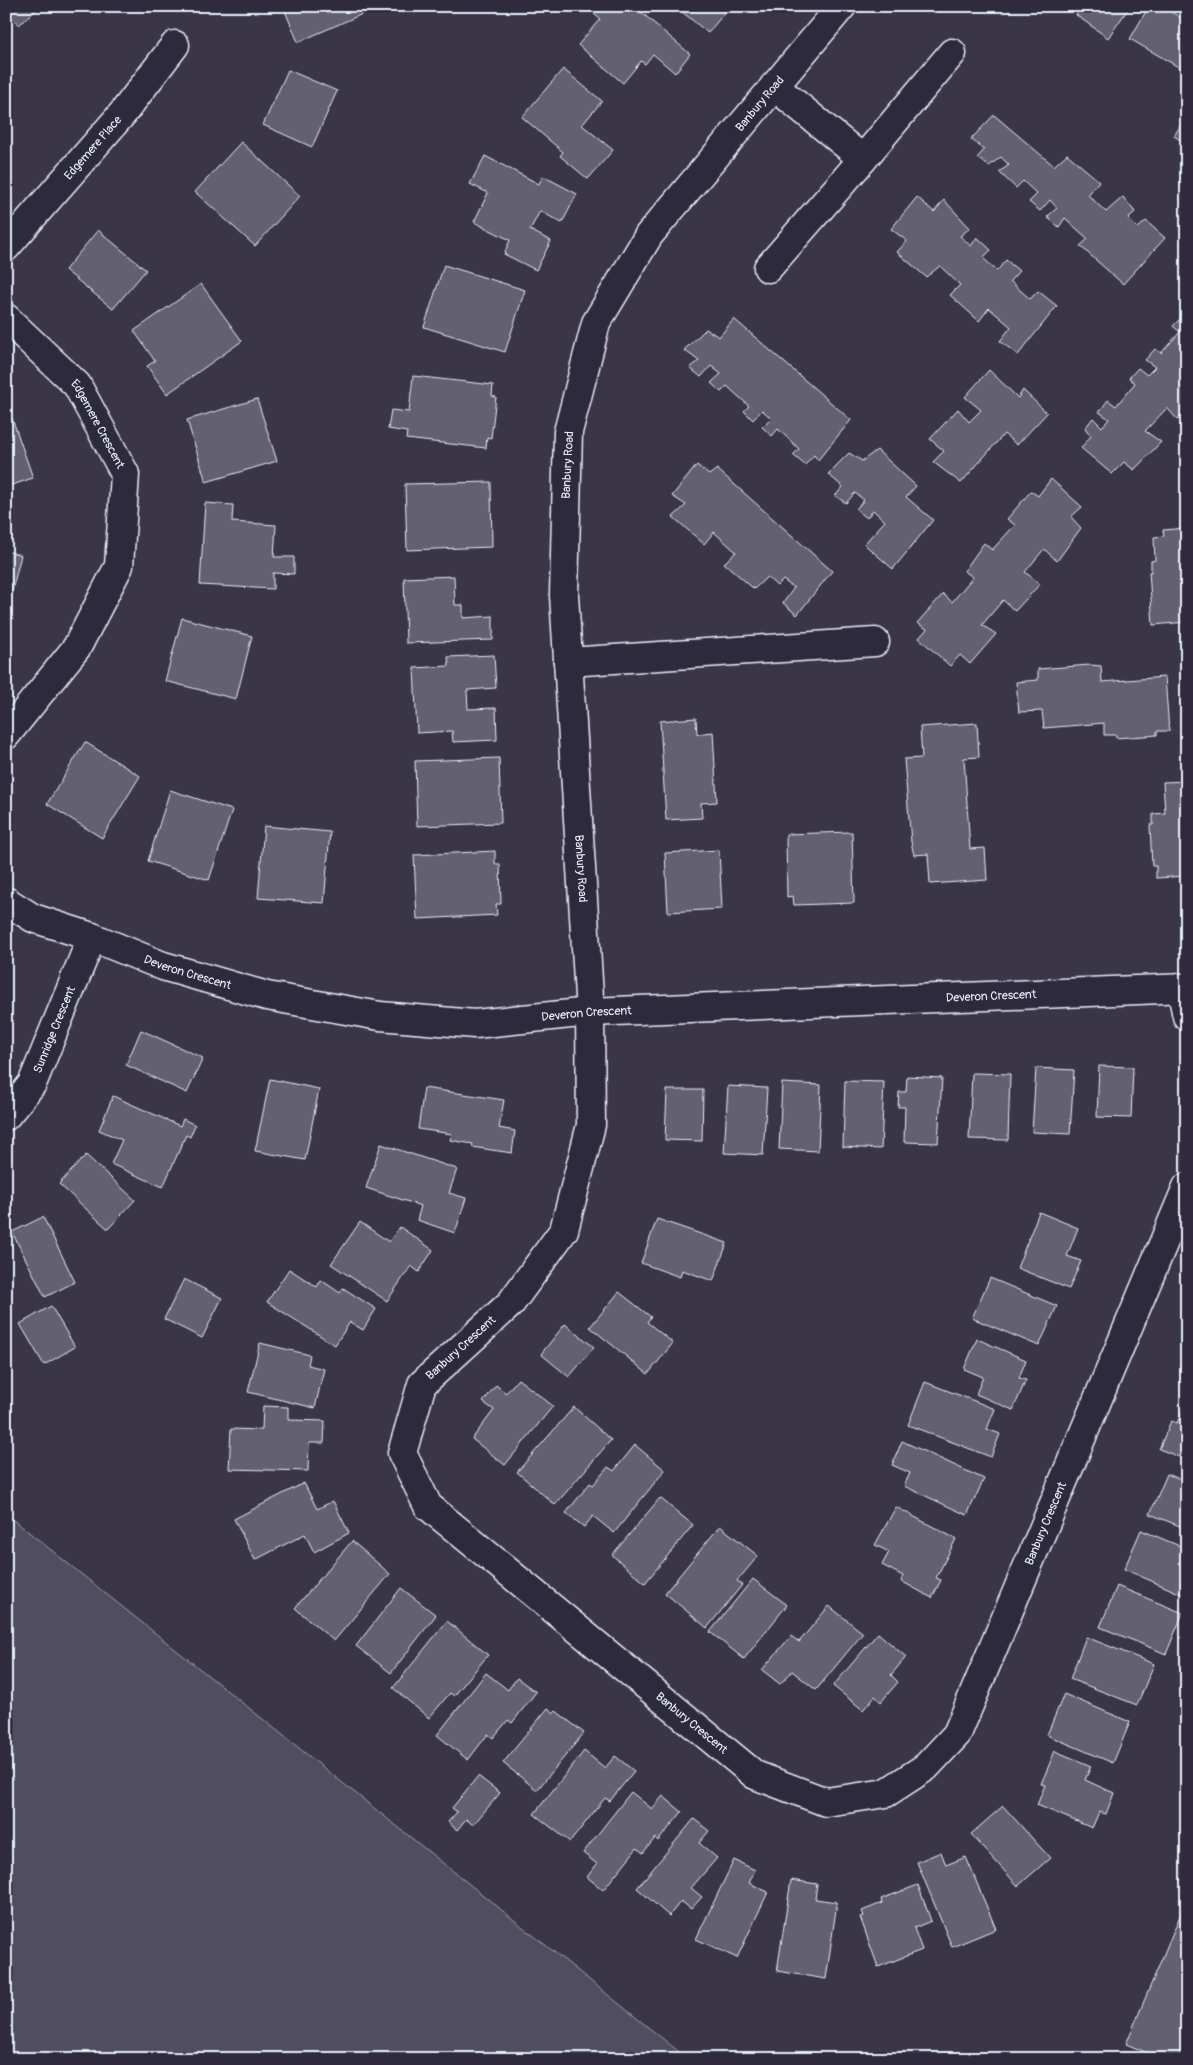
<svg xmlns="http://www.w3.org/2000/svg" width="1193" height="2065" font-family="Pangolin,sans-serif">
  <style>
    .green { fill: #504e5f; stroke: #9ca0ac }
    .building { fill: #636171; stroke: #e8f1f8 }
    .lines { fill: none; stroke-linecap: round; stroke-linejoin: round }
    .minor-casing { stroke: #e8f1f8; stroke-width: 31 }
    .minor { stroke: #2f2a3d; stroke-width: 28 }
    .labels { text-anchor: middle; dominant-baseline: central; stroke-width: 4; stroke-linejoin: round; paint-order: stroke }
    .street-label { font-size: 12px; fill: #e8f1f8; stroke: #2f2a3d }
  </style>
  <rect width="100%" height="100%" fill="#3a3648"/>
  <filter id="ink" filterUnits="userSpaceOnUse"><feTurbulence type="fractalNoise" baseFrequency=".02" numOctaves="2"/><feDisplacementMap in="SourceGraphic" scale="10" xChannelSelector="R" yChannelSelector="G"/><feConvolveMatrix kernelMatrix="1 2 1 2 8 2 1 2 1" color-interpolation-filters="sRGB"/></filter>
  <g filter="url(#ink)">
    <polygon class="green" points="6,1514 688,2059 6,2059"/>
    <g class="building">
      <polygon points="6,6 41,6 19,25 6,10"/>
      <polygon points="283,6 375,6 376,8 298,42"/>
      <polygon points="600,6 634,6 690,54 675,73 653,54 645,64 641,61 623,83 578,45 600,19 594,14"/>
      <polygon points="675,6 730,6 708,33"/>
      <polygon points="1083,6 1130,6 1108,38 1076,15"/>
      <polygon points="1149,6 1161,6 1187,21 1187,72 1130,39"/>
      <polygon points="563,69 602,101 582,125 613,150 588,179 560,156 563,152 522,117"/>
      <polygon points="288,70 337,91 312,147 263,125"/>
      <polygon points="994,115 1054,166 1067,154 1099,181 1088,195 1106,212 1123,197 1135,212 1128,218 1138,228 1146,221 1165,238 1123,284 1080,246 1088,239 1065,218 1059,227 1047,217 1057,208 1050,200 1040,211 1029,202 1037,194 1023,181 1016,188 999,172 1009,165 1001,157 989,166 977,158 984,150 971,139"/>
      <polygon points="1187,115 1187,144 1174,136"/>
      <polygon points="241,142 300,196 255,246 195,192"/>
      <polygon points="485,156 539,184 543,176 577,194 562,223 540,211 530,230 551,241 536,270 504,254 510,240 474,222 488,193 470,184"/>
      <polygon points="917,197 934,212 944,200 970,228 960,236 971,246 977,237 991,250 983,258 997,271 1006,260 1019,271 1010,281 1030,299 1038,291 1057,306 1018,355 1000,341 1011,327 989,308 979,321 950,295 960,285 940,266 926,277 897,252 907,241 891,229"/>
      <polygon points="98,230 146,270 113,309 65,270"/>
      <polygon points="444,265 525,290 505,352 424,327"/>
      <polygon points="201,284 242,341 167,394 147,366 155,361 134,331"/>
      <polygon points="1183,316 1187,319 1187,409 1178,420 1167,408 1145,431 1161,442 1134,470 1124,462 1112,474 1081,448 1091,436 1085,428 1093,418 1102,427 1109,419 1099,412 1108,400 1116,406 1135,383 1129,378 1138,368 1147,375 1155,367 1145,360 1155,349 1161,353 1180,332 1173,326"/>
      <polygon points="734,319 851,420 818,460 814,455 805,465 793,455 799,449 778,429 772,436 762,427 771,418 762,410 753,420 744,411 749,406 727,386 721,392 711,383 721,374 711,366 701,377 690,368 699,361 684,350 706,329 719,337"/>
      <polygon points="989,370 1018,398 1023,390 1047,413 1017,445 1004,434 961,483 933,462 944,451 930,439 958,409 969,422 981,410 965,397"/>
      <polygon points="413,376 493,385 492,396 496,397 491,438 487,437 486,448 406,439 407,432 388,429 391,410 409,412"/>
      <polygon points="257,399 277,461 206,482 187,420"/>
      <polygon points="12,418 33,478 6,487 6,420"/>
      <polygon points="877,450 916,486 906,497 933,520 893,569 864,544 885,521 873,510 867,518 856,509 864,500 855,493 846,503 835,496 843,487 828,474 849,453 862,461"/>
      <polygon points="697,465 709,475 717,469 832,571 797,615 783,603 794,588 783,580 777,586 767,577 754,589 724,563 736,552 714,532 704,544 673,517 686,505 672,496"/>
      <polygon points="1051,479 1082,507 1071,517 1081,528 1057,561 1044,549 1025,572 1040,584 1015,611 1003,600 982,625 996,634 970,664 960,655 950,666 919,638 927,629 917,623 943,594 952,602 973,577 964,571 984,543 992,550 1015,525 1007,519 1031,491 1038,496"/>
      <polygon points="491,482 492,547 407,550 405,484"/>
      <polygon points="205,503 233,505 232,522 276,525 274,557 294,557 294,574 273,573 273,589 200,585"/>
      <polygon points="1187,528 1187,622 1153,625 1149,572 1151,572 1151,561 1155,560 1154,537 1164,536 1163,530"/>
      <polygon points="6,551 21,555 6,615"/>
      <polygon points="454,576 455,605 463,605 463,618 493,616 493,640 406,643 404,578"/>
      <polygon points="182,618 252,636 236,699 165,681"/>
      <polygon points="494,655 496,688 467,690 468,709 496,708 497,740 453,742 452,731 417,733 414,668 449,666 448,657"/>
      <polygon points="1090,665 1101,666 1102,682 1165,677 1169,731 1157,731 1157,735 1116,738 1116,735 1104,735 1104,723 1044,728 1042,711 1019,712 1016,682 1038,680 1038,669"/>
      <polygon points="696,718 697,734 713,732 717,802 701,803 702,818 666,820 660,721"/>
      <polygon points="977,723 979,757 964,758 970,849 985,848 987,880 930,884 928,854 914,855 911,842 904,759 922,758 920,727"/>
      <polygon points="85,742 140,776 102,838 47,804"/>
      <polygon points="499,758 501,823 417,826 415,761"/>
      <polygon points="1187,781 1187,876 1156,878 1156,866 1152,866 1150,825 1153,825 1153,814 1165,813 1163,782"/>
      <polygon points="170,790 232,810 209,880 148,861"/>
      <polygon points="264,826 330,832 324,903 258,898"/>
      <polygon points="852,832 854,903 794,905 793,896 787,897 786,834"/>
      <polygon points="719,850 722,909 668,912 665,853"/>
      <polygon points="495,851 495,864 500,864 501,904 496,904 497,915 417,919 414,855"/>
      <polygon points="141,1030 203,1058 187,1093 126,1065"/>
      <polygon points="1099,1066 1133,1067 1131,1118 1097,1117"/>
      <polygon points="1036,1068 1074,1070 1070,1134 1032,1132"/>
      <polygon points="972,1073 1010,1074 1008,1140 969,1139"/>
      <polygon points="907,1076 942,1078 938,1143 904,1142 905,1107 898,1107 899,1092 906,1092"/>
      <polygon points="270,1079 319,1089 305,1160 255,1151"/>
      <polygon points="845,1081 884,1082 881,1149 843,1147"/>
      <polygon points="782,1083 821,1085 818,1151 779,1149"/>
      <polygon points="728,1086 767,1088 763,1155 724,1153"/>
      <polygon points="424,1088 504,1100 499,1128 515,1131 512,1153 472,1147 473,1144 450,1140 452,1134 418,1129"/>
      <polygon points="667,1090 703,1090 702,1141 665,1140"/>
      <polygon points="113,1096 180,1126 183,1119 195,1125 190,1137 186,1135 163,1187 111,1164 122,1140 99,1130"/>
      <polygon points="381,1144 457,1169 449,1193 466,1198 455,1233 417,1220 421,1206 366,1188"/>
      <polygon points="86,1155 135,1200 108,1229 59,1184"/>
      <polygon points="1039,1212 1078,1228 1067,1256 1081,1261 1069,1289 1017,1268"/>
      <polygon points="43,1217 75,1282 45,1297 12,1232"/>
      <polygon points="657,1219 727,1243 713,1281 682,1270 680,1277 641,1263"/>
      <polygon points="360,1222 389,1242 400,1227 433,1250 419,1272 411,1266 387,1301 331,1264"/>
      <polygon points="289,1269 317,1287 321,1280 340,1293 343,1288 376,1309 363,1330 350,1322 335,1345 267,1302"/>
      <polygon points="990,1278 1057,1306 1039,1346 972,1318"/>
      <polygon points="184,1279 222,1298 202,1338 164,1319"/>
      <polygon points="619,1292 651,1317 647,1322 673,1343 648,1374 590,1327"/>
      <polygon points="51,1306 75,1347 44,1365 20,1324"/>
      <polygon points="565,1324 594,1347 569,1377 541,1354"/>
      <polygon points="977,1339 1026,1360 1019,1378 1026,1380 1013,1410 976,1394 983,1377 964,1369"/>
      <polygon points="260,1343 310,1355 308,1365 324,1369 315,1408 248,1392"/>
      <polygon points="518,1379 553,1406 505,1465 472,1439 494,1410 483,1402 496,1385 506,1393"/>
      <polygon points="925,1382 995,1409 987,1429 1000,1434 991,1457 908,1425"/>
      <polygon points="1185,1405 1187,1406 1187,1460 1159,1449 1171,1421 1177,1423"/>
      <polygon points="263,1406 288,1407 288,1420 325,1421 324,1443 309,1443 308,1471 229,1469 231,1429 262,1430"/>
      <polygon points="574,1407 611,1440 555,1505 517,1472"/>
      <polygon points="902,1441 984,1479 967,1515 904,1486 910,1473 892,1465"/>
      <polygon points="635,1445 665,1470 614,1533 593,1516 584,1527 566,1513 590,1483 593,1485 608,1467 614,1471"/>
      <polygon points="1167,1474 1187,1482 1187,1529 1150,1514"/>
      <polygon points="304,1483 317,1509 333,1501 349,1533 314,1552 305,1534 255,1560 234,1519"/>
      <polygon points="660,1498 693,1525 645,1583 612,1555"/>
      <polygon points="896,1507 956,1539 936,1578 941,1580 932,1598 901,1581 903,1576 882,1565 889,1552 875,1545"/>
      <polygon points="720,1526 758,1556 737,1581 742,1585 707,1628 665,1593"/>
      <polygon points="1141,1530 1187,1549 1186,1596 1124,1569"/>
      <polygon points="352,1541 390,1574 334,1641 295,1608"/>
      <polygon points="753,1579 787,1605 744,1659 710,1632"/>
      <polygon points="1117,1586 1183,1613 1166,1654 1100,1627"/>
      <polygon points="401,1588 436,1615 391,1673 356,1646"/>
      <polygon points="829,1606 863,1633 816,1690 792,1671 780,1684 762,1670 791,1636 799,1642"/>
      <polygon points="447,1621 488,1655 454,1696 450,1693 429,1718 393,1688"/>
      <polygon points="878,1633 906,1657 891,1675 898,1682 881,1702 875,1696 863,1710 833,1686"/>
      <polygon points="1086,1637 1154,1664 1137,1705 1070,1679"/>
      <polygon points="486,1673 508,1690 517,1678 536,1692 512,1723 508,1720 493,1738 488,1734 468,1760 437,1735"/>
      <polygon points="1064,1694 1130,1722 1113,1763 1047,1735"/>
      <polygon points="548,1708 554,1713 556,1711 584,1733 537,1790 503,1763"/>
      <polygon points="584,1751 605,1768 615,1756 634,1771 610,1801 605,1798 570,1842 534,1814"/>
      <polygon points="1055,1751 1091,1766 1085,1780 1114,1793 1106,1814 1099,1812 1092,1828 1037,1805 1045,1785 1041,1784"/>
      <polygon points="478,1776 500,1793 473,1825 466,1819 457,1830 448,1822 457,1812 452,1808"/>
      <polygon points="631,1792 652,1809 663,1796 682,1812 658,1841 655,1838 643,1853 637,1848 603,1890 587,1877 597,1864 583,1853"/>
      <polygon points="1003,1806 1050,1858 1018,1886 971,1834"/>
      <polygon points="694,1819 709,1831 699,1843 717,1858 691,1888 702,1897 691,1909 681,1901 669,1916 637,1888"/>
      <polygon points="941,1852 946,1865 966,1857 996,1929 952,1947 917,1862"/>
      <polygon points="734,1860 755,1870 749,1883 768,1892 737,1958 696,1939"/>
      <polygon points="791,1880 817,1884 815,1899 837,1902 826,1979 777,1971"/>
      <polygon points="918,1885 931,1921 914,1928 922,1950 878,1967 860,1917 864,1916 862,1911 882,1903 881,1899"/>
      <polygon points="1187,1899 1187,2054 1180,2052 1179,2059 1162,2059 1126,2044"/>
    </g>
    <g class="lines">
      <defs>
        <g id="minor">
          <path id="s1" d="M842,6L649,235L596,323L568,432L564,595L590,1012L591,1125L564,1230L511,1303L422,1384L402,1453L428,1506L755,1775L826,1802L886,1793L926,1767L957,1734L1187,1187"/>
          <polyline points="863,159 952,53"/>
          <path id="s2" d="M6,247L123,113L175,45"/>
          <polyline points="768,268 863,159 774,86"/>
          <path id="s3" d="M6,318L77,385L125,474L119,566L77,647L6,735"/>
          <polyline points="568,662 875,642"/>
          <path id="s4" d="M6,901L33,918L92,937L163,966L267,996L380,1016L475,1024L590,1012L1187,988"/>
          <polyline points="1181,988 1187,1016"/>
          <path id="s5" d="M6,1116L32,1084L92,937"/>
        </g>
      </defs>
      <use href="#minor" class="minor-casing"/>
      <use href="#minor" class="minor"/>
    </g>
  </g>
  <g class="labels">
    <g class="street-label">
      <text transform="translate(760 104) rotate(-50)">Banbury Road</text>
      <text stroke="none"><textPath href="#s2" startOffset="132">Edgemere Place</textPath></text>
      <text stroke="none"><textPath href="#s3" startOffset="142">Edgemere Crescent</textPath></text>
      <text transform="translate(568 465) rotate(-87)">Banbury Road</text>
      <text stroke="none"><textPath href="#s1" startOffset="952">Banbury Road</textPath></text>
      <text stroke="none"><textPath href="#s4" startOffset="196">Deveron Crescent</textPath></text>
      <text stroke="none"><textPath href="#s4" startOffset="1006">Deveron Crescent</textPath></text>
      <text stroke="none"><textPath href="#s4" startOffset="601">Deveron Crescent</textPath></text>
      <text stroke="none"><textPath href="#s5" startOffset="100">Sunridge Crescent</textPath></text>
      <text transform="translate(461 1348) rotate(-42)">Banbury Crescent</text>
      <text stroke="none"><textPath href="#s1" startOffset="2540">Banbury Crescent</textPath></text>
      <text stroke="none"><textPath href="#s1" startOffset="2000">Banbury Crescent</textPath></text>
    </g>
  </g>
  <rect width="1193" height="2065" fill="none" stroke="#2f2a3d" stroke-width="25"/>
  <rect x="12" y="12" width="1168" height="2040" fill="none" stroke="#e8f1f8" stroke-width="2" filter="url(#ink)"/>
</svg>
